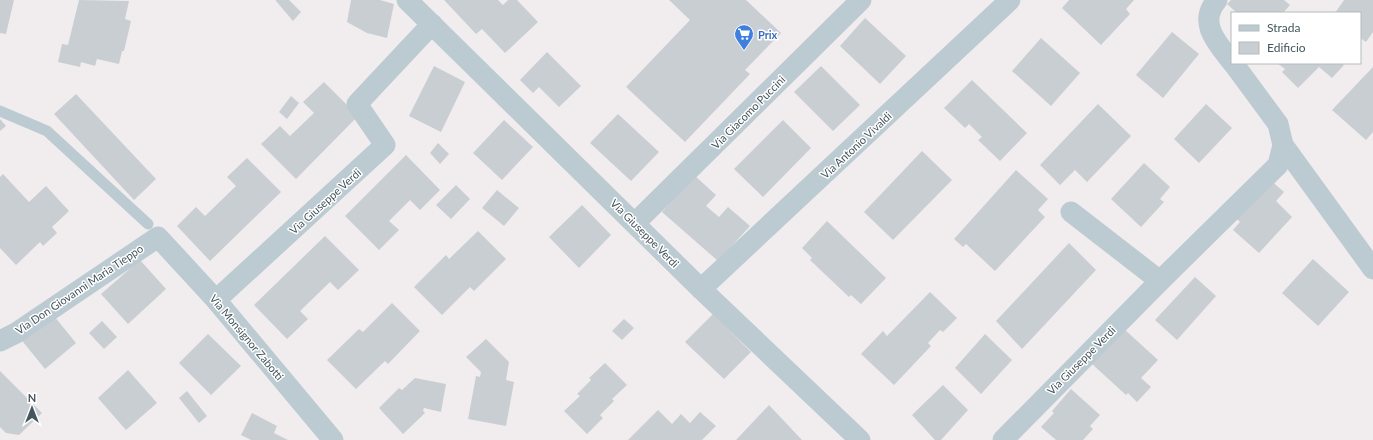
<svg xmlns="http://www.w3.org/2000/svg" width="1373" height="440" font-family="Lato,sans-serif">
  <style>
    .building { fill: #c9ced3 }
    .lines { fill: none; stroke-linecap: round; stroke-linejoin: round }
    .service { stroke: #bccbd2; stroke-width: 11 }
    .minor { stroke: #bccbd2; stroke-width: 21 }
    .labels { text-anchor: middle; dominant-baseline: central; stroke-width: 3; stroke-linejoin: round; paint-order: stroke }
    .shop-label { font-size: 11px; font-weight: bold; fill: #366cbe; stroke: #fff; text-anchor: start }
    .street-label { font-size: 11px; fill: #44555d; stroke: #fff }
  </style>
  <rect width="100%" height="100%" fill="#f1edee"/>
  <g class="building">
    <polygon points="0,0 14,0 6,34 0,33"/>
    <polygon points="79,0 129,1 125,19 131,21 124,51 122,51 119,64 97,59 95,66 81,62 80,67 58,62 62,44 68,45"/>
    <polygon points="276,0 289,0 301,12 293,21 276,1"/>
    <polygon points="351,0 380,0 394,4 387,38 367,33 347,22"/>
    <polygon points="444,0 498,0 503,5 508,0 517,0 538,22 505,53 482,29 476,34"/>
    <polygon points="669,0 746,0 781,33 745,70 750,74 685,142 626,87 690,20"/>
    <polygon points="1069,0 1134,0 1126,9 1130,14 1101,45 1062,8"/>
    <polygon points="1231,0 1284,0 1290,5 1283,13 1237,13 1227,4"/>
    <polygon points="1344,0 1373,0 1373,32 1366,42 1360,38 1360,13 1335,13"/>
    <polygon points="865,18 906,56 880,84 840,46"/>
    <polygon points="1172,32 1199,54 1163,98 1136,75"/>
    <polygon points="1041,38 1080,73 1051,106 1012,71"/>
    <polygon points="547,52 581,86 559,107 539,87 533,93 520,80"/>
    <polygon points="1277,63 1341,63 1344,65 1332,78 1319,67 1298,88 1282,72 1285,69"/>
    <polygon points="434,66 465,82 441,132 409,116"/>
    <polygon points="821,66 860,105 833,131 794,92"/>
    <polygon points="1373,67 1373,132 1366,140 1332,110"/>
    <polygon points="972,80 1027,133 1000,161 978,140 982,137 969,124 965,128 944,108"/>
    <polygon points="324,82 358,116 296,179 261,144 280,126 290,136 314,113 303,102"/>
    <polygon points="76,94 156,179 134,200 54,114"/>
    <polygon points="291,96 299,103 287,119 279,112"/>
    <polygon points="1098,104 1131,136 1087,182 1075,170 1060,185 1040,165"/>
    <polygon points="1206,104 1232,128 1199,163 1174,139"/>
    <polygon points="618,114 659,152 631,181 590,143"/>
    <polygon points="0,119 6,126 0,131"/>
    <polygon points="504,120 533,147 502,180 473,153"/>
    <polygon points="783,120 811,148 763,197 734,169"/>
    <polygon points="438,143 449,154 440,164 430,153"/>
    <polygon points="922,151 952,180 893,240 864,212"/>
    <polygon points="406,155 440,190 420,210 410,200 389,221 399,230 379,250 345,216"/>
    <polygon points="247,158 281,192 210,261 177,226 196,207 205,216 236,186 227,177"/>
    <polygon points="1144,163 1170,187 1160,199 1164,202 1141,227 1111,199"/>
    <polygon points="1016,170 1048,199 1038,210 1045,217 995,271 966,244 963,247 954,239"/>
    <polygon points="3,174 29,202 46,186 69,211 52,227 57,233 43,246 40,242 16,265 0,248 0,177"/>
    <polygon points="694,175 716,195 706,206 719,217 728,207 750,226 718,261 662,212"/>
    <polygon points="1267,177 1284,192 1276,201 1292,217 1259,253 1233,230 1240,222 1232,214"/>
    <polygon points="456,185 470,199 451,219 436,205"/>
    <polygon points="497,190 519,208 504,226 482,208"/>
    <polygon points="582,205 611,235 579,268 549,237"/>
    <polygon points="827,221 886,278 861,304 851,295 849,297 810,260 812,258 802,248"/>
    <polygon points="478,231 506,259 474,291 470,287 442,315 414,287 446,255 449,259"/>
    <polygon points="325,236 359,270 338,290 330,282 300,311 308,319 287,339 254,305"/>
    <polygon points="1069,243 1096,270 1022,349 996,321"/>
    <polygon points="1313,259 1349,292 1318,326 1282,293"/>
    <polygon points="140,260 166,289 128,324 101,294"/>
    <polygon points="1195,277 1216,296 1177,340 1155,320"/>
    <polygon points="930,292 957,318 943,332 940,330 928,343 931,346 894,385 861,354 883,331 887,336"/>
    <polygon points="392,303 420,331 388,364 385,361 356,389 327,360 359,329 363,332"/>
    <polygon points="50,311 76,343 45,369 19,337"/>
    <polygon points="713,314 751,352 724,379 685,342"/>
    <polygon points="624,319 634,328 622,340 612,331"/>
    <polygon points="102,321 117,337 104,349 89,333"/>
    <polygon points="1124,329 1158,360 1141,378 1151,387 1137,402 1128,393 1126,395 1092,364"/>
    <polygon points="208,334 241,366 211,395 179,363"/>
    <polygon points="985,334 1012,360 981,394 955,368"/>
    <polygon points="486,339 509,362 506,380 514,382 506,426 468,419 476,376 480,377 481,372 466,357"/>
    <polygon points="605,363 627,385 612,399 614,401 600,415 603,418 587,434 564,411 580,396 577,394 591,380 589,378"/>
    <polygon points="128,370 157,403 126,430 98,398"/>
    <polygon points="0,371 42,413 19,435 6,433 0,427"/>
    <polygon points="415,378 446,384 441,412 424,408 423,411 425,413 403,434 379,408 399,388 402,390"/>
    <polygon points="943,385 968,410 941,440 935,440 912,415"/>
    <polygon points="1071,389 1100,415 1090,426 1093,429 1083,440 1056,440 1041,427 1054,413 1052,411"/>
    <polygon points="187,391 207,416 199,423 179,398"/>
    <polygon points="769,405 802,440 736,440"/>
    <polygon points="658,410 672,424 681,414 690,423 700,412 716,426 702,440 628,440"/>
    <polygon points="252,413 277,426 274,433 288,440 251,440 241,435"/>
  </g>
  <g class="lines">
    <polyline class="service" points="0,111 47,131 148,224"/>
    <g class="minor">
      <polyline points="407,0 701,289 860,440"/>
      <path d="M1217,0C1197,23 1218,44 1232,62"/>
      <polyline points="1233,63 1278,124 1283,145 1373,269"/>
      <polyline points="1071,212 1160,281"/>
      <polyline points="635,223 861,0"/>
      <polyline points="701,289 1010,0"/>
      <polyline points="216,300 385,145 357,104 432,24"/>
      <polyline points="0,341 16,333 158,237 216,300 333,440"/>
      <polyline points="1003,440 1160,281 1278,165 1283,145"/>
    </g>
  </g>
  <defs>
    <symbol id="supermarket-pin" viewBox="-11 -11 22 30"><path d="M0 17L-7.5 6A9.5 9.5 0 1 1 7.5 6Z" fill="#3f7fe0" stroke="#fff"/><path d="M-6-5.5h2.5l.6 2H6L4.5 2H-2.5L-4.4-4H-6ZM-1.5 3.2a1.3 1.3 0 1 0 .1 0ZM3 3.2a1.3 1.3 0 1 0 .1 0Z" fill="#fff"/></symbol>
  </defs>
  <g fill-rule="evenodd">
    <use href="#supermarket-pin" x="733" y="23" width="22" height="30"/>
  </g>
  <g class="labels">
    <g class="shop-label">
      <text x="758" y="34">Prix</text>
    </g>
    <g class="street-label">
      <text transform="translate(748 112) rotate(-45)">Via Giacomo Puccini</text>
      <text transform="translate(856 145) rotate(-43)">Via Antonio Vivaldi</text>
      <text transform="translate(325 201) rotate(-42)">Via Giuseppe Verdi</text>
      <text transform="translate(645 233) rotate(45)">Via Giuseppe Verdi</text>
      <text transform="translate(79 289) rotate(-34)">Via Don Giovanni Maria Tieppo</text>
      <text transform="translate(247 337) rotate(50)">Via Monsignor Zabotti</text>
      <text transform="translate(1081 360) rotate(-45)">Via Giuseppe Verdi</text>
    </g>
  </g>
  <rect x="1231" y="12" width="130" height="52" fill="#ffffff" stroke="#b4bbbe"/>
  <rect x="1239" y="25" width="20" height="6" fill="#bccbd2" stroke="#b4bbbe"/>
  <text x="1267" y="32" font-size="12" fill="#44555d">Strada</text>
  <rect x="1239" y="42" width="20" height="12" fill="#c9ced3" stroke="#b4bbbe"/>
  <text x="1267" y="52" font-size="12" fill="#44555d">Edificio</text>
  <g transform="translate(32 408)" stroke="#ffffff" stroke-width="3" paint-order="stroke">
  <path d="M0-3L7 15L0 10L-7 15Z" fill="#44555d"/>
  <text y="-6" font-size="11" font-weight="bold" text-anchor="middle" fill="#44555d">N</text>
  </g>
</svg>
